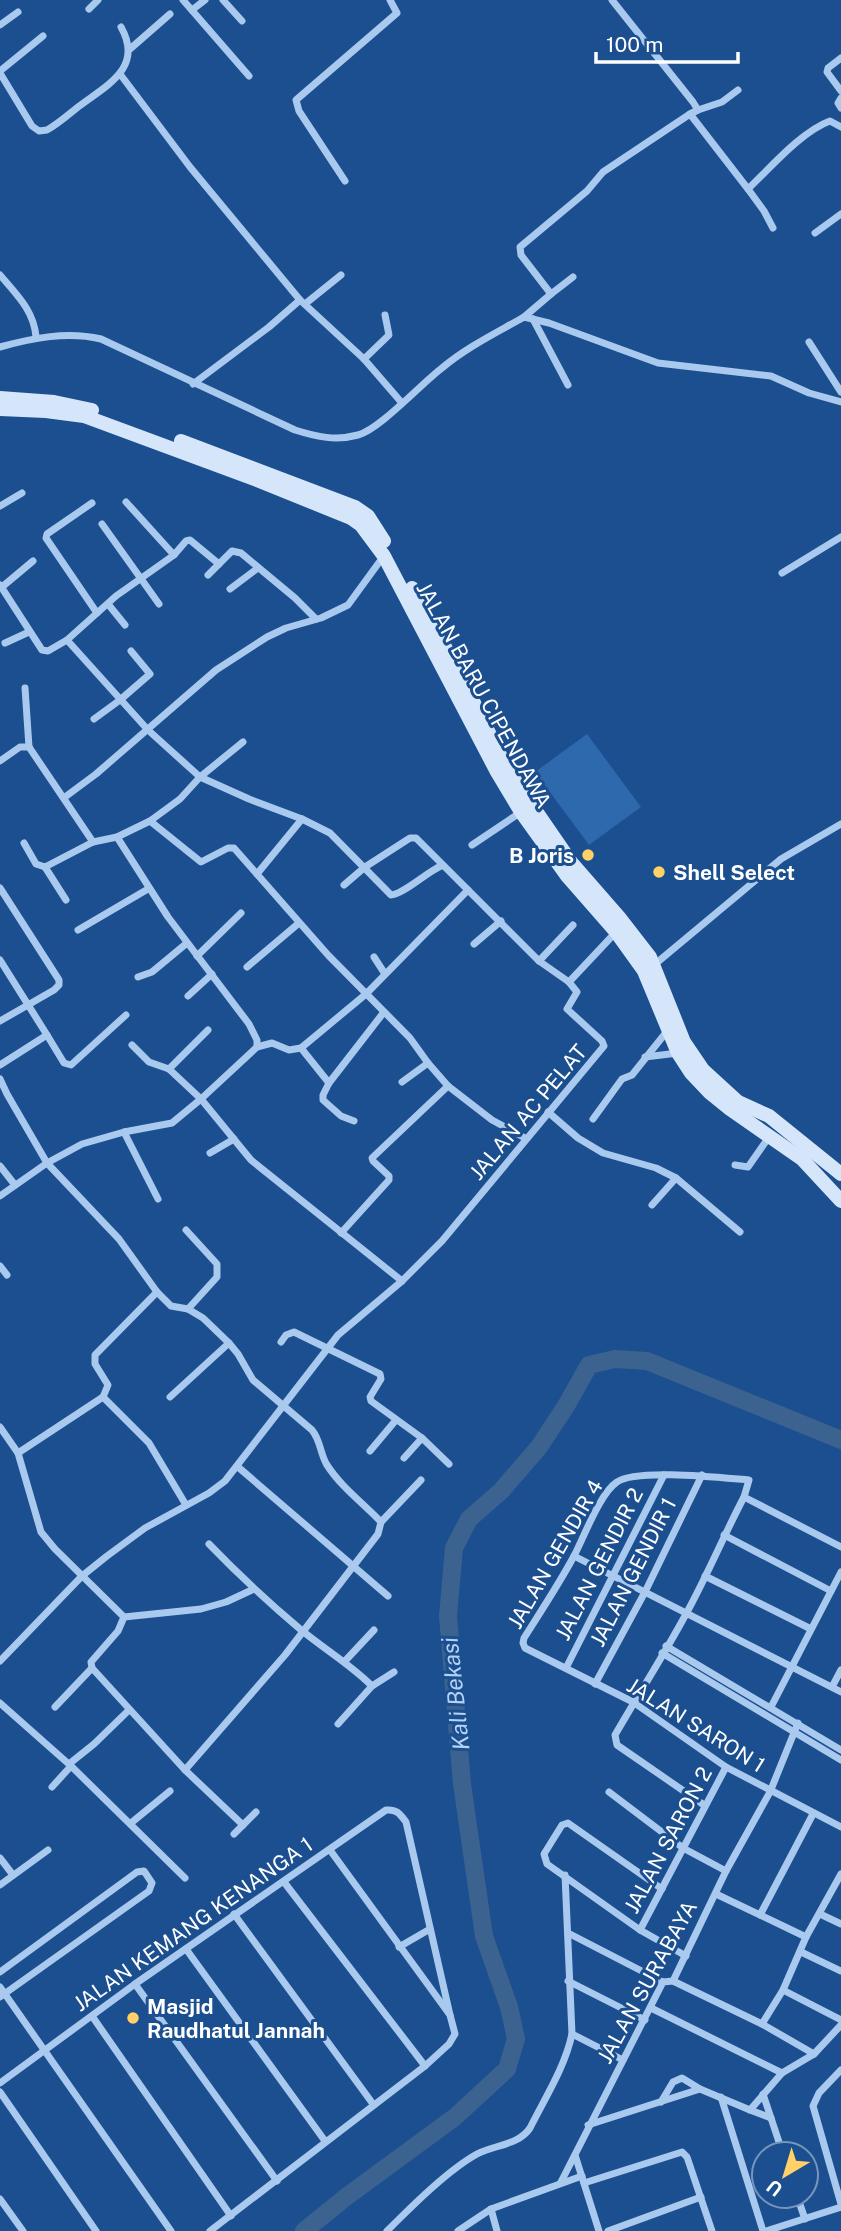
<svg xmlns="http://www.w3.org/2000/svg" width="841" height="2231" font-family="'Public Sans',sans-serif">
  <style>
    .park { fill: #2e69ad }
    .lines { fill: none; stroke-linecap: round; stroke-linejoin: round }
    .river { stroke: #3c6290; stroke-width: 18 }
    .street { stroke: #a9c9ee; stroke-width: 7 }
    .secondary { stroke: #d6e6fa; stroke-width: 14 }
    .poi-dot { fill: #ffd166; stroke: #1b4f8f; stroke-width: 2.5 }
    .labels { text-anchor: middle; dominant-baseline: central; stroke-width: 6; stroke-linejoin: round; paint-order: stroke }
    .street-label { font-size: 21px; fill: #fff; stroke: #1b4f8f }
    .poi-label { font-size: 21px; font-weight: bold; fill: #fff; stroke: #1b4f8f; text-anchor: start }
    .water-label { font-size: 23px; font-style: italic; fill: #b5d3f5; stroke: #1b4f8f }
  </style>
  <rect width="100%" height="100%" fill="#1b4f8f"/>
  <polygon class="park" points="587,734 641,807 589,845 535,772"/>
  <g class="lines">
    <polyline class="river" points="304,2231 346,2197 455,2117 507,2069 516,2039 509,2007 484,1936 462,1784 448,1616 454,1548 469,1519 501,1491 539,1447 566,1406 589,1365 615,1359 647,1361 841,1440"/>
    <g class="street">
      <polyline points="183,0 249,76"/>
      <polyline points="223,0 242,21"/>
      <polyline points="612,0 693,102 698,110 690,114"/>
      <polyline points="89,9 98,0"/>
      <polyline points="192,10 205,0"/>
      <polyline points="0,25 18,12"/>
      <polyline points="130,49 170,14"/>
      <polyline points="841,58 828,68 827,72 841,91"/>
      <polyline points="0,71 43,36"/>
      <path d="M0,73L32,126L39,131L47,130C58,124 68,115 78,107C107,85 144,68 121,27"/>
      <polyline points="120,74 190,167 300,300 364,359 402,403"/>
      <polyline points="841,98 838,103 841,108"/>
      <polyline points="698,110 722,102 738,90"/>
      <polyline points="345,181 299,111 296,100 397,13 390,0"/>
      <polyline points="748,189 764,211 773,228"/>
      <polyline points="815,233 841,214"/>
      <path d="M0,275C17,295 34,311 36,337"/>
      <polyline points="551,294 573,277"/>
      <polyline points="305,304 341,275"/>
      <path d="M524,317L551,294L521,255L520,247L587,191L603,172L690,114L748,189C770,168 802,131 830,121L841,127"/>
      <polyline points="533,319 568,385"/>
      <polyline points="809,342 841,392"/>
      <path d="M0,347C33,338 67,331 101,339L295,430C317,437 336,441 358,435C380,429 422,383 442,368C467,347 496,333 524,317L549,323L658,363L771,376L809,393L841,402"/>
      <polyline points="364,359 389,335 385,315"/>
      <polyline points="193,384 269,327 300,300"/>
      <polyline points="126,502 174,555"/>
      <polyline points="92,503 47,534 46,538 97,613"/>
      <polyline points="0,506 22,493"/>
      <polyline points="102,524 159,604"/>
      <polyline points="782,573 841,537"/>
      <polyline points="208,575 219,564"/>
      <path d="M0,585L42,650L48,651L67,640L148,730L200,777L249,799L302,819L330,833L391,895C402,895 427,872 441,866"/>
      <polyline points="2,587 33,561"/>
      <polyline points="230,589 258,568"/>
      <polyline points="108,604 125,625"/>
      <polyline points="67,640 116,596 174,555 186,541 190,540 219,564 232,551 241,553 295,598 316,619"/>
      <polyline points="5,643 29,632"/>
      <polyline points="25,688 29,747"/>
      <polyline points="94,719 120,700 150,674 131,651"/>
      <polyline points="29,747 93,842"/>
      <polyline points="0,761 20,747 29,747"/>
      <polyline points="65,797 96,774 216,670 267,637 286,628 321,618 348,605 383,557"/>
      <polyline points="150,821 201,862 228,848 234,848 328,955 410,1038 428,1063 448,1086 492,1120 525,1138"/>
      <polyline points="117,837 168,917 249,1024 257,1040 257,1047"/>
      <polyline points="24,843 36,864 45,867 93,842 117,837 150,821 180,799 200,777 243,742"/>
      <polyline points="472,845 521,812"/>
      <polyline points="45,867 66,900"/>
      <polyline points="257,874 302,819"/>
      <polyline points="0,888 59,980 59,985 54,990 0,1021"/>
      <polyline points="78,930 148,889"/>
      <polyline points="474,944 501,921"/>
      <polyline points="197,956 241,913"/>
      <polyline points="374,957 385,974"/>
      <polyline points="0,960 47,1035"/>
      <polyline points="539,961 573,925"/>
      <polyline points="654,965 781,859 841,824"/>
      <polyline points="247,967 299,923"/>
      <polyline points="138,977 152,972 187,943"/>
      <polyline points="569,982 616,932"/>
      <polyline points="188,996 212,974"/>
      <polyline points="132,1045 149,1062 169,1069 201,1099 251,1160 402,1281"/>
      <polyline points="301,1048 329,1083 384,1012"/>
      <polyline points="645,1057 678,1053"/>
      <polyline points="0,1065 47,1035 64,1063 71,1065 126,1015"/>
      <polyline points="169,1069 208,1030"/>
      <polyline points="0,1079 7,1094 47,1163 119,1239 157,1292 171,1306 188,1309"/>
      <polyline points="402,1082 428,1063"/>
      <polyline points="329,1083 323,1095 323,1100 341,1116 354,1121"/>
      <polyline points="548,1112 578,1138 603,1153 656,1168 676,1178 740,1232"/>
      <polyline points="593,1119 622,1079 632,1075 668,1030"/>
      <polyline points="124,1132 158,1199"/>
      <polyline points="210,1153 234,1139"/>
      <polyline points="735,1165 748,1167 769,1137"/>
      <polyline points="0,1166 15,1185"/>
      <polyline points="0,1196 47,1163 82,1144 124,1132 172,1123 201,1099 257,1047 272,1043 289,1050 301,1048 366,994 468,890"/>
      <polyline points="652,1205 676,1178"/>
      <path d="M186,1230L217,1264V1277L188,1309L203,1318L229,1343L238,1354L253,1380L312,1430C321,1441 320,1454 327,1465C341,1487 364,1504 381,1522"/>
      <polyline points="341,1233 389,1180 389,1176 373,1161 372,1158 448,1086"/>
      <polyline points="0,1266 7,1275"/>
      <polyline points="281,1342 286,1335 294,1332 380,1374 381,1379 370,1397 371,1401 422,1438 449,1464"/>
      <polyline points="103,1397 149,1443 186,1505"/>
      <polyline points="170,1397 229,1343"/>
      <polyline points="0,1427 18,1453 41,1532 55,1549 124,1617 118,1631 91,1662 92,1668 185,1770 285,1655 378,1534 381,1522 421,1480"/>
      <polyline points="370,1451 396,1420"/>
      <polyline points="18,1453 103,1397 108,1385 95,1364 95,1355 157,1292"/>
      <polyline points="404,1458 422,1438"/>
      <polyline points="238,1467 388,1596"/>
      <polyline points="744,1497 841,1547"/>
      <polyline points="724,1535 831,1591"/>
      <path d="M209,1544C238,1574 268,1602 300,1629C324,1649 350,1664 372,1686L338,1724"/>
      <polyline points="574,1556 841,1692"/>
      <polyline points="705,1576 811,1629"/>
      <polyline points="124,1617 201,1609 226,1602 254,1589"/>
      <polyline points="666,1646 841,1750"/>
      <polyline points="662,1653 841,1760"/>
      <polyline points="0,1661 82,1576 107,1556 145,1528 209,1493 225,1481 338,1335 402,1281 442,1241 604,1046 602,1041 567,1009 577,992 569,982 539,961 416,838 410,838 365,867 344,885"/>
      <polyline points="345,1661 374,1630"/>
      <polyline points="566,1668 664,1475"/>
      <polyline points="595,1684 645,1592 702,1475"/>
      <polyline points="372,1686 394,1672"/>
      <polyline points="832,1687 841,1670"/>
      <polyline points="0,1703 71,1766 185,1878"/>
      <polyline points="55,1707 92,1668"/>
      <polyline points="771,1707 841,1572"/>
      <polyline points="69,1764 94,1744 129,1710"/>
      <polyline points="185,1770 243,1825"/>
      <polyline points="52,1787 71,1766"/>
      <polyline points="609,1792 683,1848 726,1871"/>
      <path d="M704,1805L617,1745L615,1735C638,1695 664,1655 686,1614C707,1576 724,1535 744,1497L749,1480C724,1478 636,1468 617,1482C600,1493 584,1537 574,1556C559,1584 541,1611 524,1638L523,1643L525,1648L633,1702L726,1767L841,1827"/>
      <polyline points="131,1823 170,1791"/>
      <polyline points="234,1834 256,1812"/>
      <polyline points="0,1858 13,1875"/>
      <polyline points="284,1882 425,2066"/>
      <polyline points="0,1885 48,1850"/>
      <polyline points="662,1889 568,1823 562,1825 544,1854 547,1864 640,1930 686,1956"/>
      <polyline points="716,1894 806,1937"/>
      <polyline points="234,1914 373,2104"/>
      <polyline points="820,1914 841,1924"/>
      <polyline points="760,1915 813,1814"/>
      <polyline points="640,1930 726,1767"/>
      <polyline points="568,1933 663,1982"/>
      <polyline points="399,1947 430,1929"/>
      <polyline points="186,1949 325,2141"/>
      <polyline points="801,1952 841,1971"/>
      <polyline points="0,1972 137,1872 144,1871 152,1883 149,1891 0,1997"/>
      <polyline points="568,1981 645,2020"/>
      <polyline points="673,1981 762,2024 814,2054"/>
      <polyline points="135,1984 277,2181"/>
      <polyline points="0,1987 171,2231"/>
      <polyline points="783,1990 841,2020"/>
      <polyline points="651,2008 782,2073"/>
      <polyline points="92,2016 231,2216"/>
      <polyline points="762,2024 783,1990 806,1937 841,1874"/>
      <polyline points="572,2034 623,2060"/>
      <polyline points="841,2070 819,2093 813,2106 841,2204"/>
      <path d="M0,2083L135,1984L386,1810C397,1809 400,1814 406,1822L450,2015"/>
      <polyline points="0,2092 96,2231"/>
      <polyline points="763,2094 783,2154"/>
      <polyline points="721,2097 763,2231"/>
      <polyline points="661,2102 673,2082 682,2078 700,2089 750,2110 782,2073 814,2054 841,2025"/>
      <polyline points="750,2110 771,2118"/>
      <polyline points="588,2125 700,2089"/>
      <polyline points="575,2155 599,2231"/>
      <polyline points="561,2182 663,1982 673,1981 726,1871 770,1792 798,1723"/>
      <polyline points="584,2183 682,2152 687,2157 712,2231"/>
      <polyline points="797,2196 805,2219"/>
      <polyline points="0,2199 23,2231"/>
      <polyline points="491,2209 497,2231"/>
      <polyline points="210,2231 425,2066 449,2044 455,2034 450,2015 330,1850"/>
      <path d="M387,2231C411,2207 448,2170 477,2154C494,2145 519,2145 530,2128C545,2098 565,2067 572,2034L565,1875"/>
      <polyline points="458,2231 491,2209 582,2176"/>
      <polyline points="608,2231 701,2197"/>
      <polyline points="766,2231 841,2207"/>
    </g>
    <g class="secondary">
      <polyline points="0,398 54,402 92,410"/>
      <polyline points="0,409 46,411 84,416 257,480 351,518 361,525 384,556 497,772 521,812 567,876 616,932 644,971 678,1053 691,1073 709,1092 730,1109 802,1159 841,1201"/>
      <polyline points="181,441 355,507 368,516 384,541"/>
      <polyline points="412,588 455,665 507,769 571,862 619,917 650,957 684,1042 703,1070 738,1102 769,1116 841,1174"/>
    </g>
  </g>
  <g class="poi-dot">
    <circle cx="588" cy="855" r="7"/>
    <circle cx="659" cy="872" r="7"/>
    <circle cx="133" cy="2018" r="7"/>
  </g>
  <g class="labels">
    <g class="street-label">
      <text transform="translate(484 695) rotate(61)">JALAN BARU CIPENDAWA</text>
      <text transform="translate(528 1112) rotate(-50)">JALAN AC PELAT</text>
      <text transform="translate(555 1554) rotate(-60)">JALAN GENDIR 4</text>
      <text transform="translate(599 1564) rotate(-63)">JALAN GENDIR 2</text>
      <text transform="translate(633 1572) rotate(-63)">JALAN GENDIR 1</text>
      <text transform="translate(696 1725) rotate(32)">JALAN SARON 1</text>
      <text transform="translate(668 1840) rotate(-62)">JALAN SARON 2</text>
      <text transform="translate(193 1924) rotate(-35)">JALAN KEMANG KENANGA 1</text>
      <text transform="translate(647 1982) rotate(-61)">JALAN SURABAYA</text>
    </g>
    <g class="poi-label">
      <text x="574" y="855" text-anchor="end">B Joris</text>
      <text x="673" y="872">Shell Select</text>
      <text x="147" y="2006">Masjid<tspan x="147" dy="24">Raudhatul Jannah</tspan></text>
    </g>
    <g class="water-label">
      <text transform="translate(455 1694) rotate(-96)">Kali Bekasi</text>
    </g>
  </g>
  <g transform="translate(785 2175) rotate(218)"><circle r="33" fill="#1b4f8f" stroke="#7695bc" stroke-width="2"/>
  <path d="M0-5L12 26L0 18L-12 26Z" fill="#ffd166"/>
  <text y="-10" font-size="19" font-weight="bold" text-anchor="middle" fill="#ffffff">U</text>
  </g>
  <path d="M596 52v10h142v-10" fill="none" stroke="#ffffff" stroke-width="3.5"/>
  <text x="606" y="52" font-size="21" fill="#ffffff" stroke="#1b4f8f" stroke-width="5" paint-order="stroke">100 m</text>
</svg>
